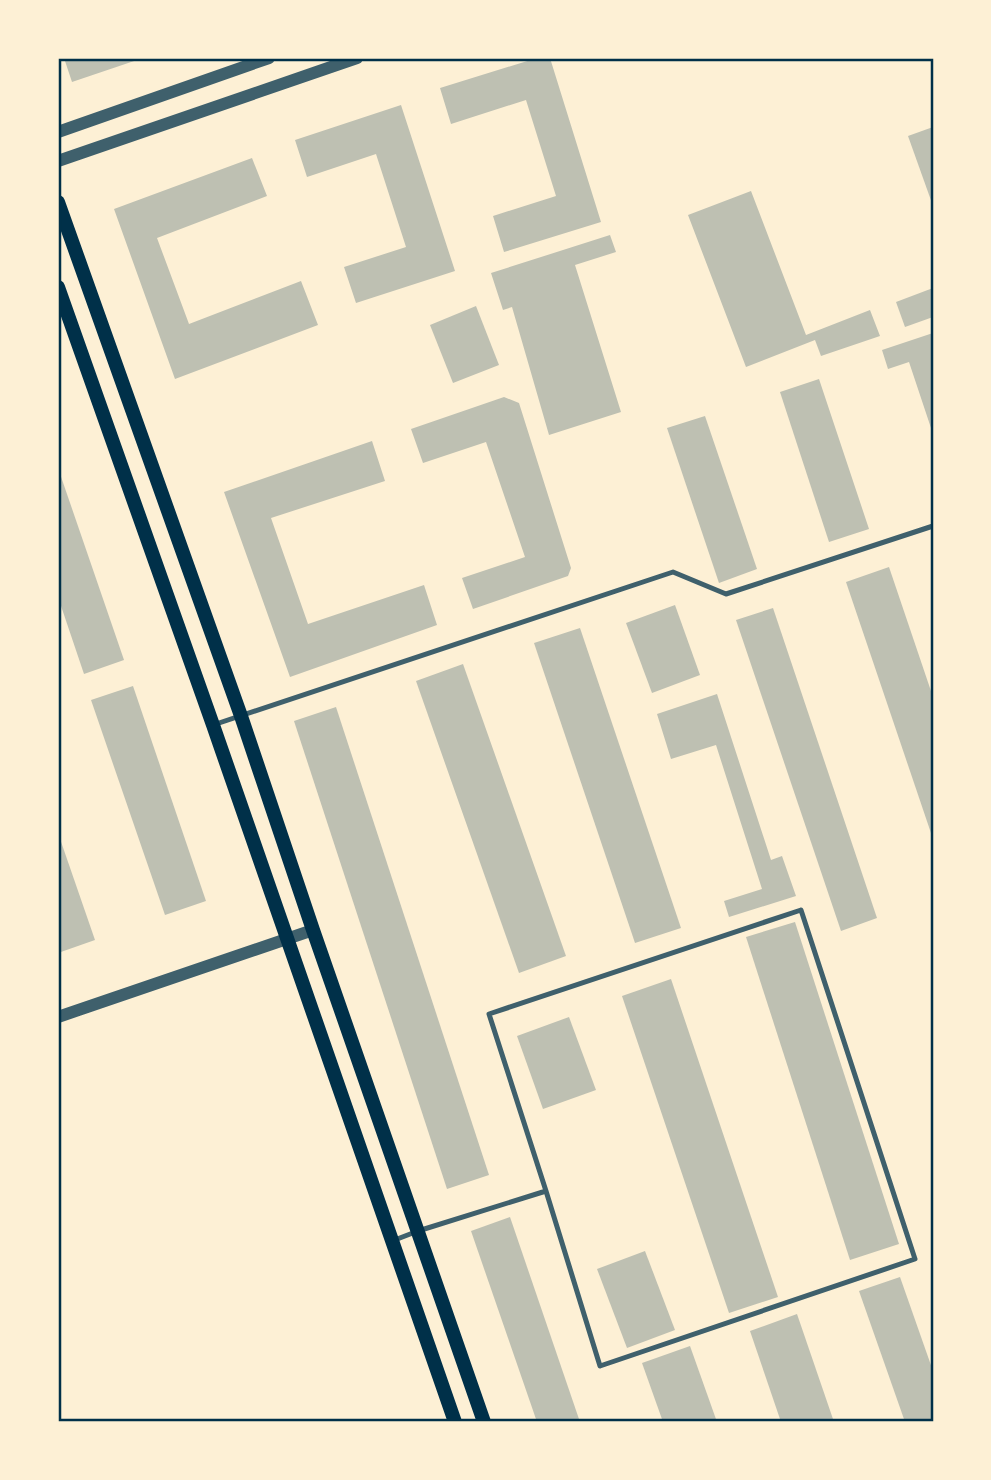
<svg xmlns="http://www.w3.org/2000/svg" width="991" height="1480" font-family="'DM Sans',sans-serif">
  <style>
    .building { fill: #bec0b2 }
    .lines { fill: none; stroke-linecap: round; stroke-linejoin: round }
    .service { stroke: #3f606c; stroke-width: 5 }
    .tertiary { stroke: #3f606c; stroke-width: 12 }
    .secondary { stroke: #003049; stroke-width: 14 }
    .neatline { fill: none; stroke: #003049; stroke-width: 2.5 }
  </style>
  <rect width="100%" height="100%" fill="#fdf0d5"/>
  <g class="building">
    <polygon points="64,58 143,58 72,82"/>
    <polygon points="537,58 550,58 601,222 504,252 493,216 556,196 526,100 451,124 440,88"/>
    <polygon points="401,105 455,271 356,303 344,267 406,247 376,154 307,177 295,140"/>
    <polygon points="933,127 933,206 908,136"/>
    <polygon points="252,158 267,196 157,238 189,324 301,281 318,325 175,379 114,209"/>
    <polygon points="751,191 806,335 870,310 880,336 821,356 815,340 746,367 688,215"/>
    <polygon points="610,235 616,252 575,265 621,412 549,435 512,307 503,310 491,273"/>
    <polygon points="933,288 933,317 905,327 896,302"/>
    <polygon points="476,306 499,365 453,383 430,325"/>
    <polygon points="933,333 933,434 909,362 888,369 882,350"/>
    <polygon points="819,379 869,529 829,542 780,392"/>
    <polygon points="504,397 519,403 571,568 568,576 473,609 462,578 525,557 486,442 423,463 411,429"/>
    <polygon points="705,416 757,569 719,583 667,428"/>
    <polygon points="372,441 385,481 271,518 308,624 424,585 437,625 290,677 224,492"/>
    <polygon points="58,468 124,660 84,674 58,597"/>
    <polygon points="889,567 933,697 933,839 846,582"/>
    <polygon points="675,605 700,675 652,693 626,623"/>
    <polygon points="773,608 877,918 841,931 736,620"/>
    <polygon points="580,628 681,928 635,943 534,643"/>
    <polygon points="463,664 566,956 519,973 416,681"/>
    <polygon points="133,686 206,901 165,915 91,700"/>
    <polygon points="717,694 771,860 782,856 796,896 729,917 724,901 762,889 716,745 671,759 657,714"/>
    <polygon points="336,707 489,1175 447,1189 294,721"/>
    <polygon points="58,833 95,940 58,953"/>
    <polygon points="795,922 899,1244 850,1260 746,937"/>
    <polygon points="671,979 778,1297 729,1313 622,996"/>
    <polygon points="569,1017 596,1090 543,1109 517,1036"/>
    <polygon points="510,1217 580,1422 537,1422 471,1231"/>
    <polygon points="645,1251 675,1330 627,1348 597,1269"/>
    <polygon points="900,1277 933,1371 933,1422 905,1422 859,1291"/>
    <polygon points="797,1314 834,1422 781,1422 750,1331"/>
    <polygon points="690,1346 717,1422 663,1422 642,1363"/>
  </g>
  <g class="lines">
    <g class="service">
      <polyline points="213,725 673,572 726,594 933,526"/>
      <polyline points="392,1241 418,1231 546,1191 600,1366 915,1259 801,910 489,1014 546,1191"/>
    </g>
    <g class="tertiary">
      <polyline points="58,132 269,58"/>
      <polyline points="58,161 357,58"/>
      <polyline points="58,1017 313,930"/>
    </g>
    <g class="secondary">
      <polyline points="58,202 241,716 313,930 484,1422"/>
      <polyline points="58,287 213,725 455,1422"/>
    </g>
  </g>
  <rect width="991" height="1480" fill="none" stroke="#fdf0d5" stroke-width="119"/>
  <rect x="60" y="60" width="872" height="1360" class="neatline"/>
</svg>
